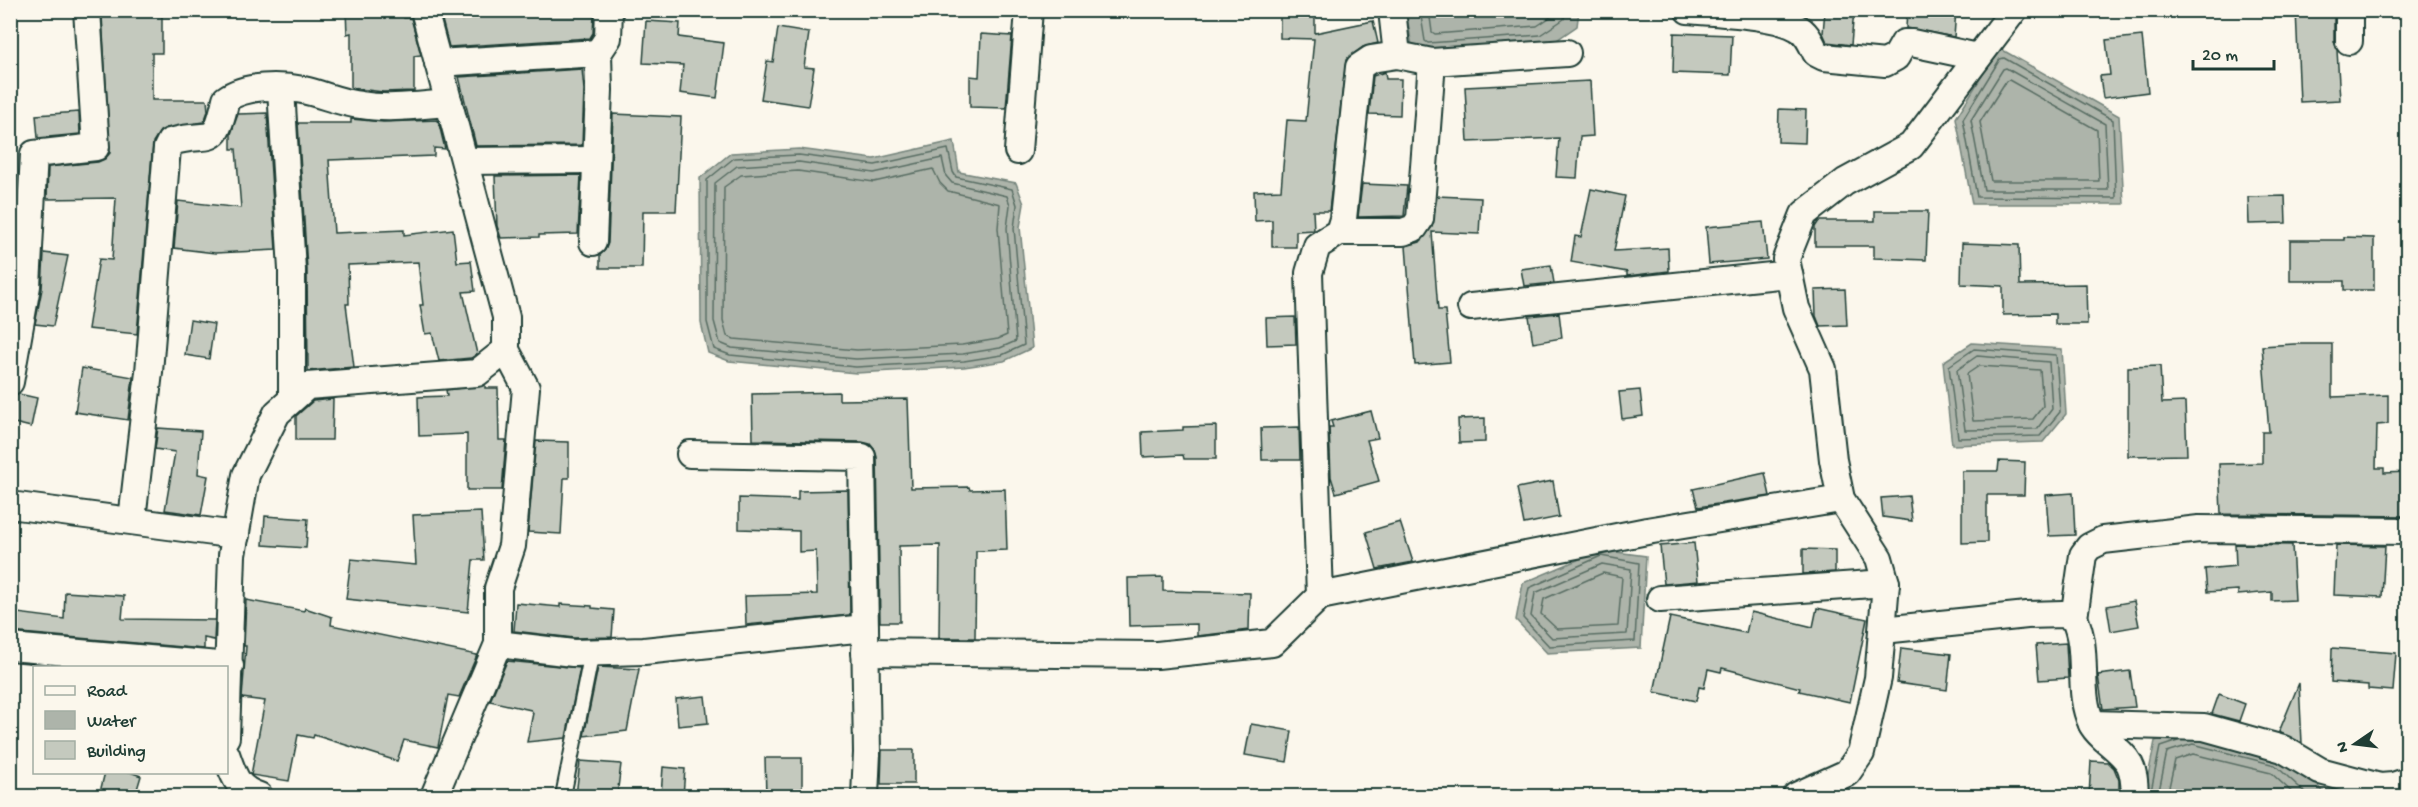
<svg xmlns="http://www.w3.org/2000/svg" width="2418" height="807" font-family="'Gochi Hand',sans-serif">
  <style>
    .water { fill: #adb4aa; stroke: #74847b; stroke-width: 1.5 }
    .lines { fill: none; stroke-linecap: round; stroke-linejoin: round }
    .shore { stroke: #586d63; stroke-width: 1.5 }
    .building { fill: #c4c9be; stroke: #1f3d34; stroke-width: 1.5 }
    .service-casing { stroke: #1f3d34; stroke-width: 18 }
    .minor-casing { stroke: #1f3d34; stroke-width: 30 }
    .service { stroke: #fbf7ec; stroke-width: 14 }
    .minor { stroke: #fbf7ec; stroke-width: 26 }
  </style>
  <rect width="100%" height="100%" fill="#fbf7ec"/>
  <filter id="ink" filterUnits="userSpaceOnUse"><feTurbulence type="fractalNoise" baseFrequency=".0167" numOctaves="2"/><feDisplacementMap in="SourceGraphic" scale="12" xChannelSelector="R" yChannelSelector="G"/><feConvolveMatrix kernelMatrix="1 2 1 2 8 2 1 2 1" color-interpolation-filters="sRGB"/></filter>
  <g filter="url(#ink)">
    <g class="water">
      <polygon points="1406,11 1579,11 1577,26 1545,48 1414,58"/>
      <polygon points="1999,48 2119,116 2124,204 1972,204 1956,118"/>
      <polygon points="954,141 959,172 1016,183 1024,204 1020,227 1032,348 1004,361 964,367 856,373 729,361 708,353 701,323 700,178 731,153 799,149 874,159"/>
      <polygon points="1972,343 2062,349 2066,414 2043,442 1952,445 1943,362"/>
      <polygon points="1601,550 1646,556 1641,648 1547,653 1516,620 1523,583"/>
      <polygon points="2193,730 2283,753 2328,796 2144,796 2155,741"/>
    </g>
    <g class="lines">
      <g class="shore">
        <polyline points="1420,10 1425,41 1428,43 1540,35 1564,19 1565,10"/>
        <polyline points="1429,10 1432,32 1435,34 1537,26 1555,14 1556,10"/>
        <polygon points="2004,58 2113,120 2116,198 1977,197 1963,119 2000,59"/>
        <polygon points="2006,68 2105,124 2108,190 1984,190 1971,120 2003,69"/>
        <polygon points="2009,80 2097,130 2099,181 1991,181 1980,122 2006,81"/>
        <polygon points="948,149 953,172 956,177 1012,189 1017,205 1014,228 1024,345 1002,355 964,361 856,367 730,355 714,349 707,322 707,180 734,158 799,155 875,165"/>
        <polygon points="942,158 946,176 952,183 1007,196 1010,205 1007,228 1016,341 1000,348 963,354 856,359 732,348 720,343 714,321 715,183 737,166 799,162 874,173"/>
        <polygon points="933,169 940,183 948,191 1000,204 998,228 1007,335 998,339 962,345 857,350 734,339 727,336 723,320 724,187 741,175 798,171 874,182"/>
        <polygon points="1974,349 2056,355 2060,412 2040,436 1958,438 1949,366"/>
        <polygon points="1977,356 2049,362 2052,409 2037,429 1965,430 1957,370"/>
        <polygon points="1979,366 2040,370 2043,406 2033,419 1973,421 1967,374"/>
        <polygon points="1601,556 1639,563 1635,641 1549,646 1523,618 1529,588"/>
        <polygon points="1602,564 1631,569 1627,634 1552,638 1531,616 1535,593"/>
        <polygon points="1603,573 1622,577 1618,626 1557,629 1541,614 1544,599"/>
        <polyline points="2150,796 2160,747 2178,741"/>
        <polyline points="2158,796 2167,752 2193,744 2275,765 2309,796"/>
        <polyline points="2167,796 2175,760 2193,754 2271,773 2296,796"/>
      </g>
    </g>
    <g class="building">
      <polygon points="346,10 404,10 404,18 411,18 421,55 414,56 414,91 383,92 351,88 351,33 347,34"/>
      <polygon points="484,10 594,14 593,33 590,38 449,47 441,16 484,13"/>
      <polygon points="1280,10 1315,10 1315,33 1373,21 1378,43 1363,47 1346,60 1329,211 1313,211 1314,230 1296,231 1296,247 1272,247 1272,220 1255,221 1254,191 1281,190 1287,120 1306,121 1314,39 1280,38"/>
      <polygon points="1825,10 1854,10 1851,45 1827,42 1823,33"/>
      <polygon points="1907,10 1956,10 1954,37 1906,28"/>
      <polygon points="2296,10 2334,10 2334,41 2337,50 2340,100 2300,102"/>
      <polygon points="102,16 162,16 162,53 152,53 152,100 207,100 208,111 204,122 166,128 160,131 153,142 137,334 88,329 99,259 112,260 116,198 47,199 48,167 98,162 105,159 110,153"/>
      <polygon points="646,21 680,23 679,37 724,43 717,98 680,93 683,65 643,63"/>
      <polygon points="778,28 809,33 804,67 814,68 808,106 761,99 767,61 773,62"/>
      <polygon points="1674,33 1732,35 1730,75 1673,73"/>
      <polygon points="981,34 1012,36 1006,108 970,107 970,76 979,77"/>
      <polygon points="2142,36 2148,92 2103,98 2100,76 2110,75 2106,40"/>
      <polygon points="582,69 584,90 582,145 476,146 459,77"/>
      <polygon points="1385,72 1386,79 1401,79 1400,115 1369,114 1373,76"/>
      <polygon points="1590,81 1593,136 1580,137 1577,178 1556,177 1559,138 1468,142 1465,87"/>
      <polygon points="1779,109 1806,110 1805,143 1778,142"/>
      <polygon points="79,112 80,134 38,138 36,115"/>
      <polygon points="267,113 276,250 215,253 174,248 178,201 241,208 236,149 231,149 231,134 238,114"/>
      <polygon points="613,114 681,117 676,211 643,211 642,268 600,268 600,255 605,250 608,243"/>
      <polygon points="351,119 383,122 438,120 445,149 434,148 434,156 329,160 334,233 404,230 404,235 453,229 457,262 471,261 475,291 463,292 477,354 471,358 439,361 432,333 425,334 420,305 423,305 418,262 348,265 349,304 346,304 354,367 308,371 307,269 298,123 351,123"/>
      <polygon points="581,175 578,234 539,235 539,237 501,238 497,226 495,176"/>
      <polygon points="1362,184 1407,186 1404,216 1358,217"/>
      <polygon points="1591,189 1625,196 1614,251 1668,248 1669,271 1627,276 1627,272 1571,262 1575,236 1581,237"/>
      <polygon points="1437,196 1481,198 1479,234 1432,232 1438,310 1445,310 1450,362 1415,365 1406,246 1420,242 1432,227"/>
      <polygon points="2285,196 2286,223 2249,224 2248,197"/>
      <polygon points="1875,211 1928,211 1926,260 1874,258 1874,246 1815,246 1815,227 1819,221 1875,221"/>
      <polygon points="1763,222 1767,259 1709,264 1706,227"/>
      <polygon points="2344,237 2374,238 2374,290 2344,290 2344,281 2290,281 2290,240 2344,240"/>
      <polygon points="1962,243 2019,245 2020,285 2086,284 2087,324 2055,324 2055,314 2003,315 2003,286 1961,284"/>
      <polygon points="44,253 68,256 53,326 35,324 42,289"/>
      <polygon points="1551,265 1554,283 1524,286 1521,269"/>
      <polygon points="1845,289 1847,325 1820,326 1816,316 1815,290"/>
      <polygon points="1559,313 1562,338 1533,343 1529,316"/>
      <polygon points="1295,317 1296,344 1267,345 1266,318"/>
      <polygon points="190,320 214,324 209,359 185,355"/>
      <polygon points="2294,344 2332,344 2332,397 2388,395 2388,424 2377,425 2376,468 2384,468 2384,473 2408,472 2408,516 2221,514 2219,464 2262,463 2262,432 2269,432 2262,346"/>
      <polygon points="2160,366 2162,403 2185,402 2187,455 2128,456 2128,367"/>
      <polygon points="82,368 133,377 128,420 75,412"/>
      <polygon points="485,385 485,388 498,388 499,440 506,440 502,490 467,490 467,434 419,436 418,397 447,396 446,390"/>
      <polygon points="1640,390 1643,416 1622,419 1619,392"/>
      <polygon points="839,392 839,400 908,399 911,488 969,487 970,490 1005,489 1007,550 976,551 975,638 939,638 940,545 899,546 900,622 880,622 877,457 875,450 870,444 862,442 753,440 752,394"/>
      <polygon points="19,394 37,398 31,427 10,422 10,397"/>
      <polygon points="333,399 332,440 296,440 296,416 313,401"/>
      <polygon points="1371,411 1378,438 1367,440 1379,481 1336,493 1331,477 1329,427 1333,427 1331,421"/>
      <polygon points="1485,418 1485,442 1459,443 1458,419"/>
      <polygon points="1216,426 1216,459 1184,459 1183,455 1143,457 1142,432 1183,430 1183,427"/>
      <polygon points="1299,427 1300,460 1262,460 1261,428"/>
      <polygon points="158,428 201,431 198,474 208,476 201,515 165,510 175,452 155,449"/>
      <polygon points="536,441 569,442 569,478 564,478 561,534 528,532"/>
      <polygon points="1999,461 2025,462 2024,495 1987,495 1987,542 1962,543 1962,471 1998,471"/>
      <polygon points="1765,473 1770,496 1698,507 1693,489"/>
      <polygon points="1553,481 1559,517 1524,524 1517,488"/>
      <polygon points="848,490 850,615 746,625 745,596 817,594 816,551 799,552 799,531 739,529 739,498 798,500 798,491"/>
      <polygon points="2073,493 2075,535 2049,536 2046,495"/>
      <polygon points="1909,496 1912,521 1883,517 1881,498"/>
      <polygon points="481,512 484,560 473,560 468,612 346,599 351,559 416,565 413,515"/>
      <polygon points="265,516 308,519 306,548 263,545"/>
      <polygon points="1400,522 1413,562 1377,569 1366,532"/>
      <polygon points="1694,543 1698,581 1664,584 1660,546"/>
      <polygon points="2235,544 2292,545 2295,600 2272,601 2272,592 2238,595 2238,590 2207,592 2205,569 2236,566"/>
      <polygon points="2336,545 2385,546 2382,597 2334,595"/>
      <polygon points="1803,549 1835,550 1835,572 1803,574"/>
      <polygon points="1163,577 1163,591 1250,593 1249,630 1197,636 1197,624 1129,626 1128,578"/>
      <polygon points="65,592 124,596 122,619 215,620 214,640 204,638 204,649 10,632 10,612 64,619"/>
      <polygon points="246,600 304,611 305,608 332,617 331,625 477,655 459,697 448,695 438,747 404,740 397,761 314,735 313,738 298,735 289,781 251,775 265,701 242,698 246,646 244,646"/>
      <polygon points="2134,601 2139,626 2111,631 2107,606"/>
      <polygon points="516,603 560,607 560,604 592,606 592,608 614,610 612,637 574,638 514,631"/>
      <polygon points="1817,608 1867,619 1850,702 1799,691 1800,688 1722,668 1721,672 1708,669 1704,688 1699,687 1696,701 1654,692 1670,617 1746,633 1751,612 1813,627"/>
      <polygon points="2066,643 2068,678 2039,680 2036,645"/>
      <polygon points="1901,648 1951,654 1947,690 1897,683"/>
      <polygon points="2332,648 2396,653 2393,691 2368,689 2368,685 2331,682"/>
      <polygon points="507,661 580,668 566,738 527,742 533,713 531,710 490,701"/>
      <polygon points="598,667 639,669 627,731 584,736"/>
      <polygon points="2130,671 2135,707 2103,709 2098,675"/>
      <polygon points="2299,683 2302,743 2279,732"/>
      <polygon points="2219,694 2245,704 2239,721 2212,714"/>
      <polygon points="705,696 708,723 678,726 676,699"/>
      <polygon points="1251,724 1292,731 1287,762 1245,755"/>
      <polygon points="882,750 914,750 914,784 881,784"/>
      <polygon points="765,758 802,758 802,796 766,796"/>
      <polygon points="580,761 621,764 617,796 576,796"/>
      <polygon points="2091,761 2108,762 2114,768 2119,780 2119,796 2089,796"/>
      <polygon points="663,767 685,769 683,796 661,796"/>
      <polygon points="105,772 130,772 141,776 135,796 99,796"/>
    </g>
    <g class="lines">
      <defs>
        <polyline id="service" points="563,796 592,652"/>
        <g id="minor">
          <path d="M1688,10C1717,13 1772,14 1796,27C1807,32 1811,43 1816,53L1824,57L1885,63L1896,57L1904,43H1912L1978,57"/>
          <polyline points="2349,10 2349,41"/>
          <polyline points="598,53 608,38 609,10"/>
          <polyline points="1432,62 1567,53"/>
          <polyline points="438,63 598,53 599,90 593,242"/>
          <polyline points="281,89 292,270 292,398"/>
          <polyline points="1018,151 1029,10"/>
          <polyline points="465,161 596,160"/>
          <polyline points="1339,232 1403,232 1414,228 1420,219 1432,62 1397,55"/>
          <polyline points="1471,307 1789,274"/>
          <polyline points="10,382 27,286 34,154 96,147 87,10"/>
          <polyline points="690,454 862,457 865,628"/>
          <polyline points="10,505 236,535"/>
          <path d="M132,520L149,372L167,148L170,142C212,129 214,153 226,99C245,85 280,85 303,90C322,94 341,103 361,105C390,110 420,105 449,103"/>
          <polyline points="1320,596 1647,531 1841,499"/>
          <polyline points="1660,599 1886,583"/>
          <polyline points="2074,618 2083,555 2089,547 2103,540 2199,529 2408,531"/>
          <path d="M1883,630L2027,615L2063,614L2074,618C2090,651 2076,691 2092,724C2095,731 2102,736 2107,741C2131,761 2134,765 2135,796"/>
          <polyline points="498,644 573,653 644,651 865,628 867,753 865,796"/>
          <polyline points="10,647 230,666"/>
          <polyline points="865,652 1157,655 1272,643 1320,596 1309,273 1317,246 1339,232 1343,219 1359,67 1371,59 1397,55 1392,10"/>
          <polyline points="2092,724 2204,727 2283,749 2320,771 2380,787 2393,786 2408,781"/>
          <polyline points="226,737 232,555 246,475 277,413 307,386 477,373 506,350 506,317 424,10"/>
          <path d="M226,754C234,776 236,788 259,796"/>
          <polyline points="434,796 498,644 498,588 512,546 526,388 506,350"/>
          <polyline points="1796,796 1847,773 1861,753 1878,678 1886,583 1879,558 1841,499 1833,460 1823,369 1796,308 1786,259 1804,214 1845,182 1911,146 2014,10"/>
        </g>
      </defs>
      <use href="#service" class="service-casing"/>
      <use href="#minor" class="minor-casing"/>
      <use href="#service" class="service"/>
      <use href="#minor" class="minor"/>
    </g>
  </g>
  <rect width="2418" height="807" fill="none" stroke="#fbf7ec" stroke-width="36"/>
  <rect x="18" y="18" width="2382" height="771" fill="none" stroke="#1f3d34" stroke-width="2" filter="url(#ink)"/>
  <rect x="33" y="666" width="195" height="108" fill="#fbf7ec" stroke="#a3ada2" stroke-width="1.5"/>
  <rect x="45" y="686" width="30" height="9" fill="#fbf7ec" stroke="#a3ada2" stroke-width="1.5"/>
  <text x="87" y="696" font-size="18" fill="#1f3d34">Road</text>
  <rect x="45" y="711" width="30" height="18" fill="#adb4aa" stroke="#a3ada2" stroke-width="1.5"/>
  <text x="87" y="726" font-size="18" fill="#1f3d34">Water</text>
  <rect x="45" y="741" width="30" height="18" fill="#c4c9be" stroke="#a3ada2" stroke-width="1.5"/>
  <text x="87" y="756" font-size="18" fill="#1f3d34">Building</text>
  <g transform="translate(2355 744) rotate(256)" stroke="#fbf7ec" stroke-width="4.5" paint-order="stroke">
  <path d="M0-4.5L10 22L0 15L-10 22Z" fill="#1f3d34"/>
  <text y="-9" font-size="16" font-weight="bold" text-anchor="middle" fill="#1f3d34">N</text>
  </g>
  <path d="M2193 60v9h81v-9" fill="none" stroke="#1f3d34" stroke-width="3"/>
  <text x="2202" y="60" font-size="18" fill="#1f3d34" stroke="#fbf7ec" stroke-width="4.5" paint-order="stroke">20 m</text>
</svg>
